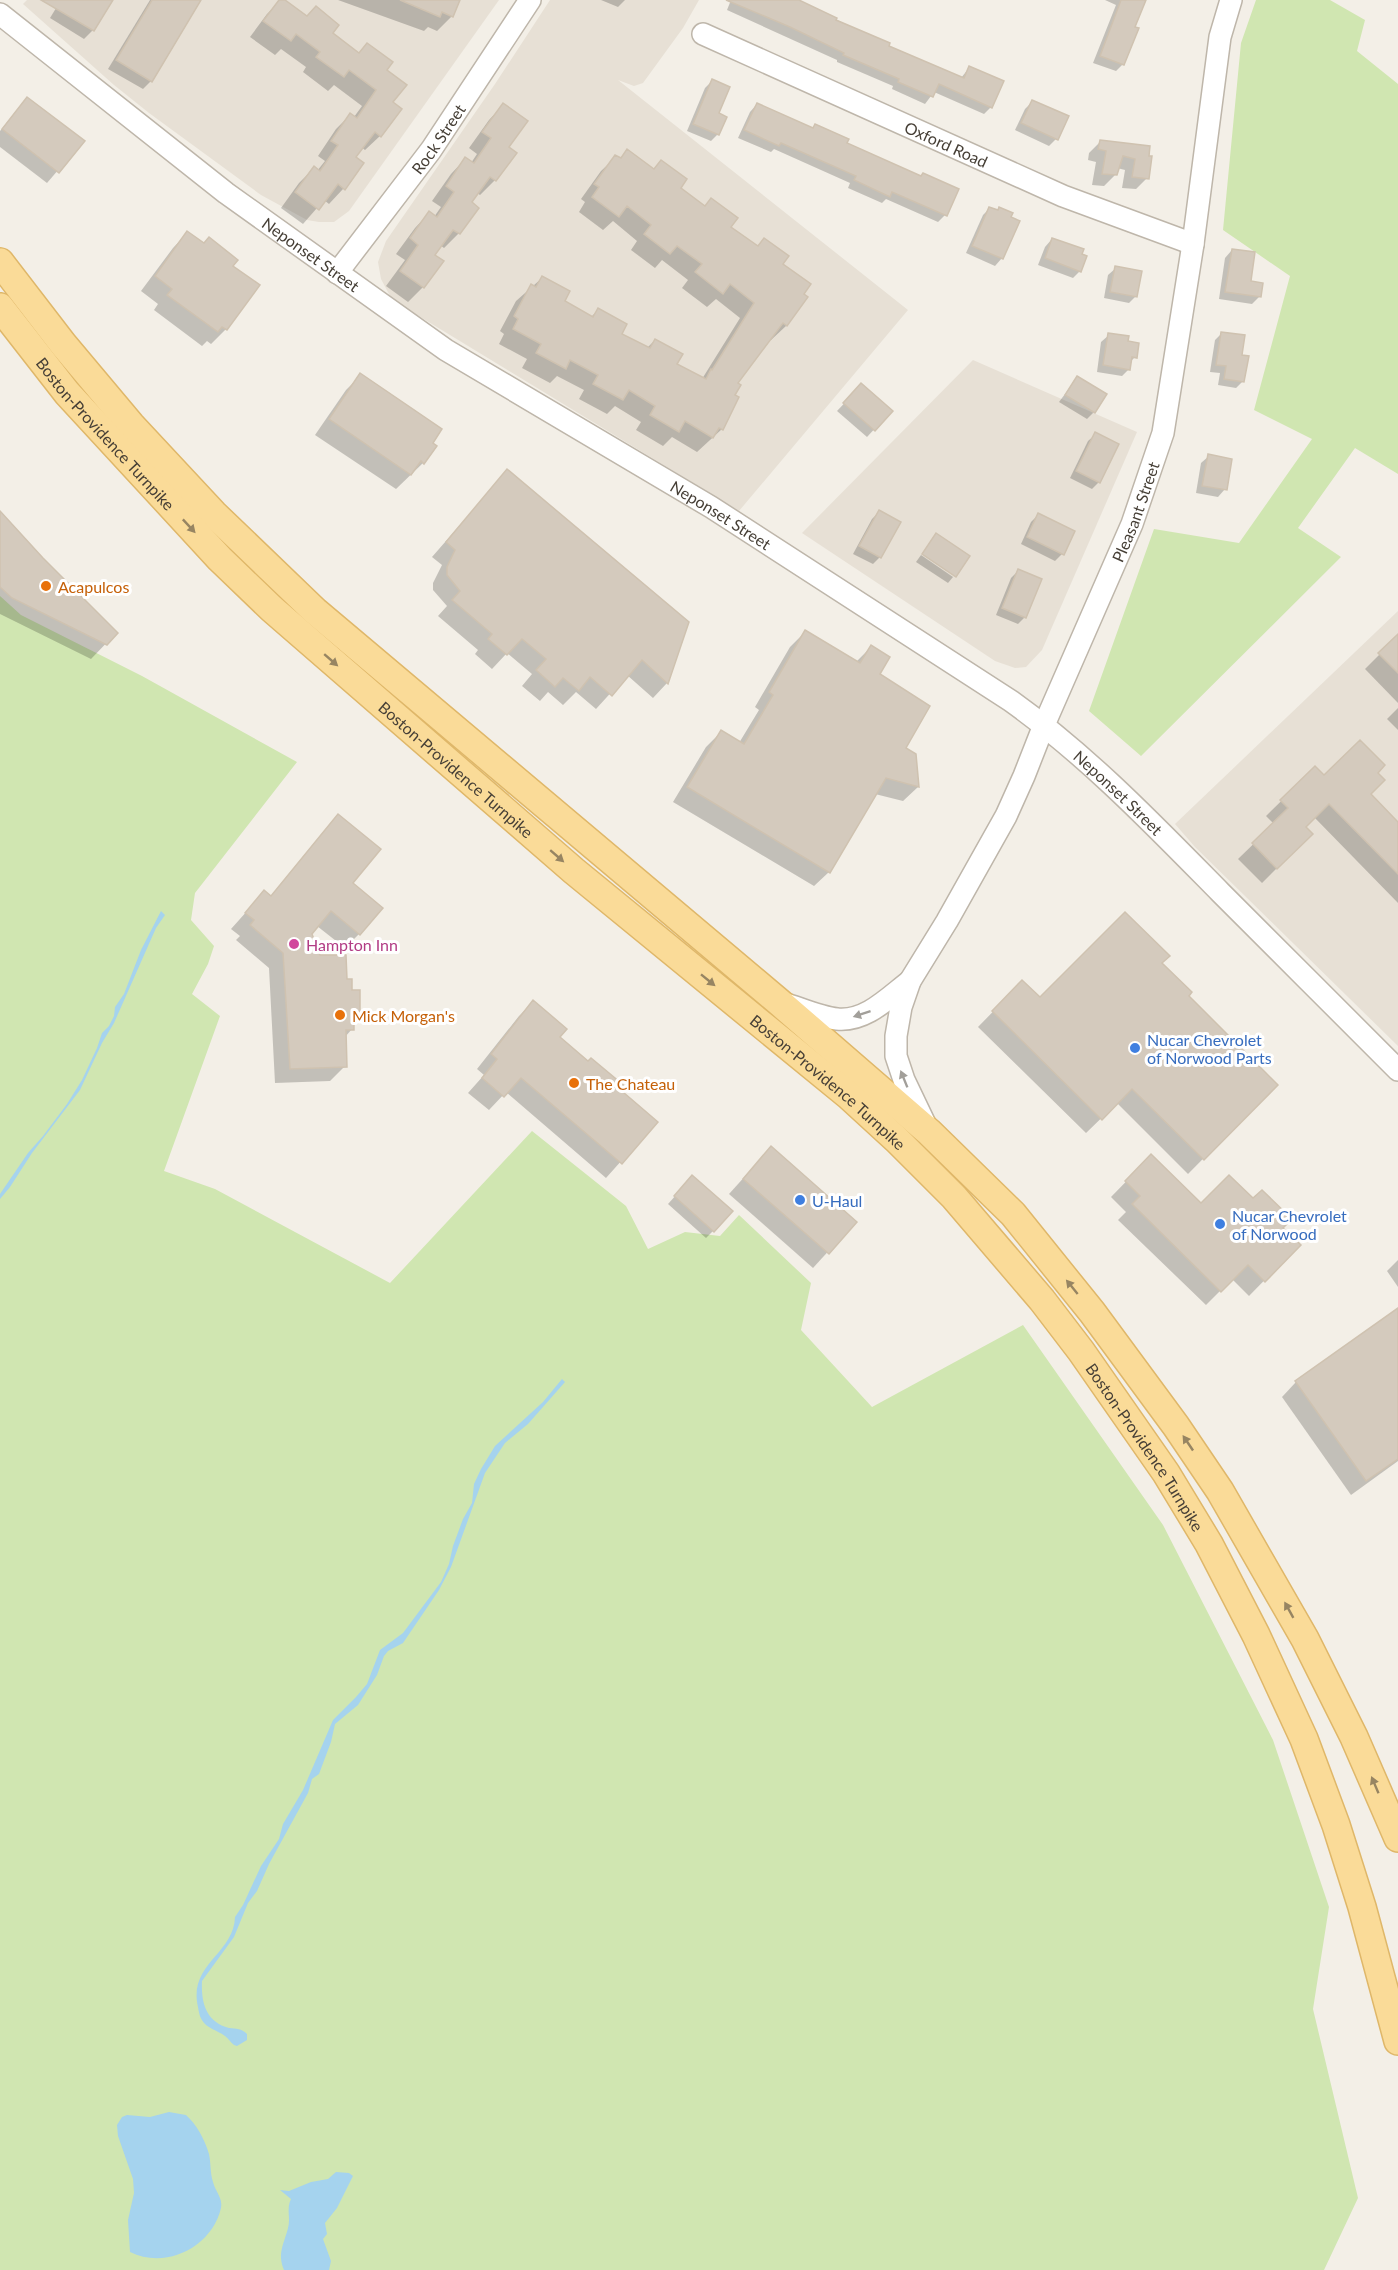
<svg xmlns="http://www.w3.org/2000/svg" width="1398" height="2270" font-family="Lato,sans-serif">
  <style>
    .residential { fill: #e7e0d5 }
    .green { fill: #d0e6b1 }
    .water { fill: #a5d3ee }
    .shadow { fill: #0003 }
    .building { fill: #d4cabd; stroke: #cfc2b0; stroke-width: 1.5 }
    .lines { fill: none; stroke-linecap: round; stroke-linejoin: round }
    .minor-casing { stroke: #beb6aa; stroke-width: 24 }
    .major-casing { stroke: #dfb769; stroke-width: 30 }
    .minor { stroke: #fff; stroke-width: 21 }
    .major { stroke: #fadb98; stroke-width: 27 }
    .oneway { fill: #978562 }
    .oneway2 { fill: #a29f9a }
    .food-dot { fill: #e8710a; stroke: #fff; stroke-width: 2 }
    .hotel-dot { fill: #d1479c; stroke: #fff; stroke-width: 2 }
    .shop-dot { fill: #3f7fe0; stroke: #fff; stroke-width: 2 }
    .labels { text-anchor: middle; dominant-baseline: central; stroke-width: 6; stroke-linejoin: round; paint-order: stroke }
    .street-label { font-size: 16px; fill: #463f36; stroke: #fff }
    .food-label { font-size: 16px; fill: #c56008; stroke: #fff; text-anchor: start }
    .hotel-label { font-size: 16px; fill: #b23c85; stroke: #fff; text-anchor: start }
    .shop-label { font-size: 16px; fill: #366cbe; stroke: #fff; text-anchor: start }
  </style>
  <rect width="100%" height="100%" fill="#f3efe7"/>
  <g class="residential">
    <polygon points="27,0 499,0 349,211 334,222 319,222 307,220 261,195 149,113 114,85 23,4"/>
    <polygon points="550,0 699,0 683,28 643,83 634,86 618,80 908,310 739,511 399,304 390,296 381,279 378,262 386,241 495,84"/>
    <polygon points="973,360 1137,432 1042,650 1026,667 1015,668 995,661 802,533"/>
    <polygon points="1398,611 1398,1046 1195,847 1175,824"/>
  </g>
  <g class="green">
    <polygon points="1256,0 1330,0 1365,20 1357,51 1398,84 1398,474 1355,448 1298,528 1341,557 1141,756 1089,711 1154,529 1239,543 1312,439 1254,410 1290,276 1223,230 1241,43"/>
    <polygon points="0,596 21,615 142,676 297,762 195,893 191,920 214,946 208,964 192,994 220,1016 164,1171 215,1189 390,1283 532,1131 626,1206 648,1249 685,1232 720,1236 739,1215 811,1283 801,1330 872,1407 1023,1325 1163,1525 1273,1740 1329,1907 1313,2009 1358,2198 1324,2270 0,2270"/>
  </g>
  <g class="water">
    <polygon points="161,911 165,915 156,928 114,1023 102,1043 80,1090 32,1153 10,1187 0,1199 0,1194 28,1153 43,1136 67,1104 82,1080 97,1048 102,1033 109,1026 114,1016 115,1007 124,994 141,950"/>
    <path d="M562,1379L565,1382L528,1424L505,1443L485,1473L451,1567L439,1590L403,1643L388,1651L384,1656L377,1675L358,1705L335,1724L331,1742L319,1774L312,1779L308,1793L269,1864L257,1891L248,1903L234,1937L202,1981C201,2003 206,2022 229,2028C237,2029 241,2028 247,2034V2040L237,2046L234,2045C230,2042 229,2039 225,2036C218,2031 210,2029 205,2024C200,2019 199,2013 198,2007C188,1964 234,1954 235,1917L243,1905L261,1866L279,1839L283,1824L303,1790L333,1720L356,1697L367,1684L380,1650L403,1633L441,1582L449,1564L453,1546L463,1519L472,1503L474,1484L481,1469L495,1446L543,1402Z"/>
    <path d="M169,2112L186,2115C197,2125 205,2140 209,2154C211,2163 210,2173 213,2182C215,2191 223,2198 221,2208C212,2247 166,2270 130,2252L128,2220L134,2193L133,2179L118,2136L117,2125L122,2117L127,2115L150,2117Z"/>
    <path d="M336,2172L349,2173L353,2176L337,2208L325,2223L327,2234L323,2239L331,2261L329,2270H284C277,2253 284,2244 288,2228C291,2218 286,2209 291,2199L280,2190L289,2191L311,2182L328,2179Z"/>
  </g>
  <g class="shadow">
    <polygon points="61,0 112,0 92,31 84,39 50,18"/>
    <polygon points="150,0 201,0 151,81 143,89 108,69"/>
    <polygon points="281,0 331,33 358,54 385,71 391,103 380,136 365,150 361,147 354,157 362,164 343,189 329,204 324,200 303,224 281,208 299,183 314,168 317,171 325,161 318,156 336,129 350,115 354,117 362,106 334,85 328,91 303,72 306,67 281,49 275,55 250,37 267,14"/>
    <polygon points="338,0 458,0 452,16 437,31 428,27 424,31"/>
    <polygon points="601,0 625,0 618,7"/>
    <polygon points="731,0 792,0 888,43 887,46 961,78 969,68 991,107 984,114 934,92 925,104 892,89 893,86 837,62 837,60 727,10"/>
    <polygon points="1105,0 1144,0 1133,28 1123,64 1116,71 1093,63 1116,5"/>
    <polygon points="712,81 717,114 718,134 711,141 687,131 705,88"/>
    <polygon points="27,99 83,141 47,183 0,147 0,131"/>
    <polygon points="1032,102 1056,139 1049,146 1015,130 1025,109"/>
    <polygon points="757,104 921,178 957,190 945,215 938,222 886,199 882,203 848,188 850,183 774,149 771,152 738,138 750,112"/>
    <polygon points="503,105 506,147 495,180 480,195 477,193 470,203 477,208 459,233 444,248 440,245 433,255 423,287 408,302 386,286 405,260 396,254 415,228 429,213 434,217 441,207 432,201 451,174 465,159 471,163 477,154 469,148 489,120"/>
    <polygon points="1100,142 1148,147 1147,178 1136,189 1122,188 1125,170 1117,168 1115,175 1104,186 1092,185 1096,162 1088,160 1089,153"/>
    <polygon points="628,151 653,170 661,162 678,188 756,247 764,240 806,297 786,326 771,340 769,339 736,384 722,429 697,452 672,437 663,446 636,430 641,422 615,406 607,414 579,399 584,390 557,376 550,383 522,368 527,359 499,344 504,334 500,331 516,301 542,278 563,302 591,317 598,310 620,334 647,348 655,340 675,364 702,379 740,318 716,299 707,307 682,288 688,280 662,260 655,268 631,250 637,241 613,221 603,230 579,212 585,202 581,199 601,171 616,157 619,159"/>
    <polygon points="990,208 1002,258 995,266 966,253 983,215"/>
    <polygon points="187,233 231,266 226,329 211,344 207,341 202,346 154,310 158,304 141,291 173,248"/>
    <polygon points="1052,239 1080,271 1073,278 1038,265 1045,247"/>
    <polygon points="1232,250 1260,296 1252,304 1219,299 1225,258"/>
    <polygon points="1116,268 1136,296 1129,303 1104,298 1108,275"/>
    <polygon points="1222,333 1243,381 1236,388 1218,385 1220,373 1210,372 1215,340"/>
    <polygon points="1109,335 1126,343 1135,357 1130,362 1129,369 1122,376 1097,372 1101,342"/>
    <polygon points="361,375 431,443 423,463 396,489 315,435 346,390"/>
    <polygon points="1077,378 1094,412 1087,419 1059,402"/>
    <polygon points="855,392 891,411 867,437 837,411"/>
    <polygon points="1096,434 1099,482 1092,489 1070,478 1088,441"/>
    <polygon points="1209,456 1225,489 1218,497 1196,493 1201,463"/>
    <polygon points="507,471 687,622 667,683 653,698 627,675 596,709 576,692 563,705 548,692 540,701 522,686 532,674 507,653 492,669 475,654 478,650 438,616 447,606 433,590 433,583 442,565 432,557"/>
    <polygon points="879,512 880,557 873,564 853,554 872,519"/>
    <polygon points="0,513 42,559 116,633 91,659 0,614"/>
    <polygon points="1038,515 1062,554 1055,561 1021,544 1031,522"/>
    <polygon points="921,555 953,577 948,583 916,562"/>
    <polygon points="1018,571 1025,617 1018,624 996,615 1011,578"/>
    <polygon points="805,632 856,662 871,647 878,675 904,748 914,754 918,787 903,801 875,794 829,872 814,886 673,802 706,747 721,732 739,743 759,710 755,707 790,647"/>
    <polygon points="1398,636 1398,703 1365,669"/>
    <polygon points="1398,708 1398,730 1387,719"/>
    <polygon points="1315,768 1324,777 1376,773 1369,794 1398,824 1398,903 1314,817 1304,827 1311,834 1262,883 1238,859 1274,824 1266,816"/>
    <polygon points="338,816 359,934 345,948 317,926 310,933 319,956 345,981 351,992 359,1018 352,1024 352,1029 345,1037 345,1066 330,1081 275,1083 269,968 236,940 240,936 231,929 264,892 270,897 324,831"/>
    <polygon points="1160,963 1187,996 1276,1085 1188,1174 1117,1103 1086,1133 978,1027 1022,982 1040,999"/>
    <polygon points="533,1002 557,1037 656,1122 606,1178 506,1092 489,1110 468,1093 484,1075 477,1069 519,1016"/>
    <polygon points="1151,1156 1201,1205 1281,1229 1299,1245 1249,1296 1232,1279 1206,1305 1118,1220 1126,1212 1111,1197"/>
    <polygon points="757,1163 855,1222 813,1268 729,1194"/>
    <polygon points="686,1184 713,1231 706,1238 668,1204"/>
    <polygon points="1398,1260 1398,1287 1387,1271"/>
    <polygon points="1398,1310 1398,1461 1351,1495 1282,1397 1296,1382"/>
  </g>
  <g class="building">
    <polygon points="41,0 113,0 94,31"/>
    <polygon points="152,0 201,0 152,82 116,60"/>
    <polygon points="279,0 285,0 307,16 316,6 339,25 333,33 359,53 367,43 393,62 387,70 407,85 393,102 402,109 381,137 375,132 356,157 364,163 345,190 338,184 319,210 295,192 314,166 320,171 338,145 331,141 350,113 357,118 376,90 349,70 344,77 316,57 320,52 296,34 291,41 263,21"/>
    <polygon points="400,0 460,0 453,17 442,12 440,17"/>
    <polygon points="726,0 799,0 837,18 836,20 890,43 889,46 964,78 969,66 1004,81 992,108 939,84 933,97 898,82 899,79 843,55 844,53 790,27"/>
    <polygon points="1121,0 1146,0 1135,27 1139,28 1124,65 1100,56"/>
    <polygon points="712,79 730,87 719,113 727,117 719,135 693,124"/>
    <polygon points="27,97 85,141 59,173 2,129"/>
    <polygon points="1032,100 1069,116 1058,140 1021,123"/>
    <polygon points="503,103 528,121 509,147 517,153 496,181 490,177 472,202 479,208 460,234 453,230 435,255 444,261 424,288 400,271 418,245 410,238 429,211 437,217 454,192 446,186 465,157 474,163 491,138 482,132"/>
    <polygon points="757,103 813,128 815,124 849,139 847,143 921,176 923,173 959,189 947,216 892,192 890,197 854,180 856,176 781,143 779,146 744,130"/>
    <polygon points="1100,140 1150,146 1149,156 1152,156 1149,179 1132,177 1135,159 1123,156 1117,175 1102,174 1106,151 1098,149"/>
    <polygon points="627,149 654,169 661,160 687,179 681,188 705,206 711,198 738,218 731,227 758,246 764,238 789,256 783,264 811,284 804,294 808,297 787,326 783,323 738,383 741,385 735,395 739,397 723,430 719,428 713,438 685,421 679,432 650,415 655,406 629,390 623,400 593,384 598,375 570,360 566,369 536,353 541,344 513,329 518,319 514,316 531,284 536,287 542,276 570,291 565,301 593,317 598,308 627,324 622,334 650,348 655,339 683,354 677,364 706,379 711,369 712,370 754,303 730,284 723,294 695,272 702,264 677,246 670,254 644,234 651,225 627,206 619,217 592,197 599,187 594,184 615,155 621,158"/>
    <polygon points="989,207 998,210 999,207 1013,213 1011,217 1020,221 1003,259 972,246"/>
    <polygon points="187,231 204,243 209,237 238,260 233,266 260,285 227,330 222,327 218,332 167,295 172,289 155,276"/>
    <polygon points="1052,238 1084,249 1082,254 1087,256 1081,272 1045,258"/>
    <polygon points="1232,249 1255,252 1251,281 1263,283 1261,297 1225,292"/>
    <polygon points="1115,266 1142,271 1137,297 1110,292"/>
    <polygon points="1221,332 1245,335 1242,355 1249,356 1244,382 1224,379 1226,366 1216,365"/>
    <polygon points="1108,333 1129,336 1128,341 1139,343 1137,358 1132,357 1130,370 1103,365"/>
    <polygon points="360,373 442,429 433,443 437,446 424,464 421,461 411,475 329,419"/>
    <polygon points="1077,376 1107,394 1095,413 1065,395"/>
    <polygon points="861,383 893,411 875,431 843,403"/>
    <polygon points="1095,432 1119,444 1100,483 1076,471"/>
    <polygon points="1208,454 1232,459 1227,490 1202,486"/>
    <polygon points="507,469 689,622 668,684 642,660 612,696 590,677 579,691 563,678 555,687 536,670 546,659 522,639 507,655 488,639 492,634 452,600 460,591 447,575 447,567 455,550 446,542"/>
    <polygon points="879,510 901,522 881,558 859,546"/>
    <polygon points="0,511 43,558 118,633 107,645 12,598 0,587"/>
    <polygon points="1038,513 1075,531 1064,555 1027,537"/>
    <polygon points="936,533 970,556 956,577 922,554"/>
    <polygon points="1018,569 1042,579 1026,618 1002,608"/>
    <polygon points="805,630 860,663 871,645 890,657 880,674 930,706 906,748 916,754 919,787 886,778 830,873 687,787 721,730 744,744 773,695 769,692"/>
    <polygon points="1398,634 1398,673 1378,653"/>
    <polygon points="1360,740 1385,765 1378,773 1385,780 1371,794 1398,822 1398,874 1329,804 1306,827 1313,834 1277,869 1252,843 1288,808 1280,800 1315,766 1324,775"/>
    <polygon points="338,814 381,849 353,883 383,908 360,935 331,911 312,934 320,955 346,955 347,979 352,979 352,990 360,990 360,1018 354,1018 354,1030 346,1030 347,1067 290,1069 283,953 250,925 254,920 245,913 264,890 271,896"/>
    <polygon points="1125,912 1170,956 1162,963 1192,992 1189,996 1278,1085 1204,1160 1132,1089 1102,1120 992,1011 1022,980 1040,997"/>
    <polygon points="533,1000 567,1029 560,1037 588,1061 591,1058 627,1088 623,1092 658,1122 622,1164 521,1078 504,1097 482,1078 497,1059 491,1054"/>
    <polygon points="771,1146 857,1222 829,1254 743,1179"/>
    <polygon points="1151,1154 1201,1203 1229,1175 1253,1198 1262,1190 1292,1219 1283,1228 1301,1245 1265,1282 1248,1265 1221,1292 1132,1204 1140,1196 1125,1181"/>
    <polygon points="692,1175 733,1211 714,1232 674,1196"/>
    <polygon points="1398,1308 1398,1459 1366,1481 1295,1381"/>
  </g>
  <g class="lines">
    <defs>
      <g id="minor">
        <path id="s1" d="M0,14L226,193L446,350L711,507L1011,701C1088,756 1154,825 1220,892C1279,951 1339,1011 1398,1070"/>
        <path id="s2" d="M703,34L1063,196L1193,244"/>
        <path id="s3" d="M337,273L431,150L530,0"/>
        <path d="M783,1003C800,1008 819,1017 837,1019C866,1022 889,997 910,981"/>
        <path id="s4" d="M926,1126L904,1080L896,1056V1036L901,1007L910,981L947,921L1006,816L1024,776L1044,725L1132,524L1163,433L1193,244L1220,37L1231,0"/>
      </g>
      <g id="major">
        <polyline points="0,262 63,344 131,425 214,514 315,611 779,1002 929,1132 1013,1214 1092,1312 1176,1426 1220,1491 1305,1639 1354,1737 1398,1838"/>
        <path id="s5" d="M0,307L67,393L220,559L272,609L574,871L849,1096L897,1140L954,1197L1042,1300L1081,1351L1166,1473L1209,1544L1256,1635L1304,1739L1336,1825L1362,1907L1398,2041"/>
      </g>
    </defs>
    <use href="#minor" class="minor-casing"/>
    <use href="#major" class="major-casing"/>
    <use href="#minor" class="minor"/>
    <use href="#major" class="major"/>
  </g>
  <defs><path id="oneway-solid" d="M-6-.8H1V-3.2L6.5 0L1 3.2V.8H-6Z" transform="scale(1.5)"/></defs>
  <g class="oneway">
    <use href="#oneway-solid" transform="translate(189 526) rotate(47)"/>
    <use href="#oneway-solid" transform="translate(331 660) rotate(41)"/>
    <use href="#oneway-solid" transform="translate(557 856) rotate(41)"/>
    <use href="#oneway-solid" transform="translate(708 980) rotate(39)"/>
    <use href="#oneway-solid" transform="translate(1072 1287) rotate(-129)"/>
    <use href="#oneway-solid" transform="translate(1188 1443) rotate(-124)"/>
    <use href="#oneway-solid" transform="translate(1289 1610) rotate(-119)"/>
    <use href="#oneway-solid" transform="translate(1375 1785) rotate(-113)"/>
  </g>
  <g class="oneway2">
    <use href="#oneway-solid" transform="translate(862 1014) rotate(162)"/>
    <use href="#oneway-solid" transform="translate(904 1079) rotate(-112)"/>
  </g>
  <g class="food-dot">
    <circle cx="46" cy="586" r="6"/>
    <circle cx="340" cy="1015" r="6"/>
    <circle cx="574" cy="1083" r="6"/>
  </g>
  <circle class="hotel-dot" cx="294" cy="944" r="6"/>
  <g class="shop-dot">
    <circle cx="1135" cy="1048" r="6"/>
    <circle cx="800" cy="1200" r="6"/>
    <circle cx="1220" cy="1224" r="6"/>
  </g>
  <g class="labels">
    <g class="street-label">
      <text stroke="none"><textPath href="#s3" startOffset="168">Rock Street</textPath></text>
      <text stroke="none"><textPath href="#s2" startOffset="267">Oxford Road</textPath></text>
      <text stroke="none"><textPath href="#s1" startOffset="393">Neponset Street</textPath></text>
      <text stroke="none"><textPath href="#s5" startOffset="165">Boston-Providence Turnpike</textPath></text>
      <text stroke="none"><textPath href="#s4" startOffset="675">Pleasant Street</textPath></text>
      <text stroke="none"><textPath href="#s1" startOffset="879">Neponset Street</textPath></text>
      <text stroke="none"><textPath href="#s5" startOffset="651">Boston-Providence Turnpike</textPath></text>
      <text stroke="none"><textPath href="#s1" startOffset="1365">Neponset Street</textPath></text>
      <text stroke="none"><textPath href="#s5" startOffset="1137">Boston-Providence Turnpike</textPath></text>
      <text stroke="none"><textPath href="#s5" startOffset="1623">Boston-Providence Turnpike</textPath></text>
    </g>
    <g class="food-label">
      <text x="58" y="586">Acapulcos</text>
      <text x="352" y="1015">Mick Morgan's</text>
      <text x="586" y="1083">The Chateau</text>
    </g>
    <g class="hotel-label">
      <text x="306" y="944">Hampton Inn</text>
    </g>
    <g class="shop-label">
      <text x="1147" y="1039">Nucar Chevrolet<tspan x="1147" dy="18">of Norwood Parts</tspan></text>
      <text x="812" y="1200">U-Haul</text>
      <text x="1232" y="1215">Nucar Chevrolet<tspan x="1232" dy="18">of Norwood</tspan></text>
    </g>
  </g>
</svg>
